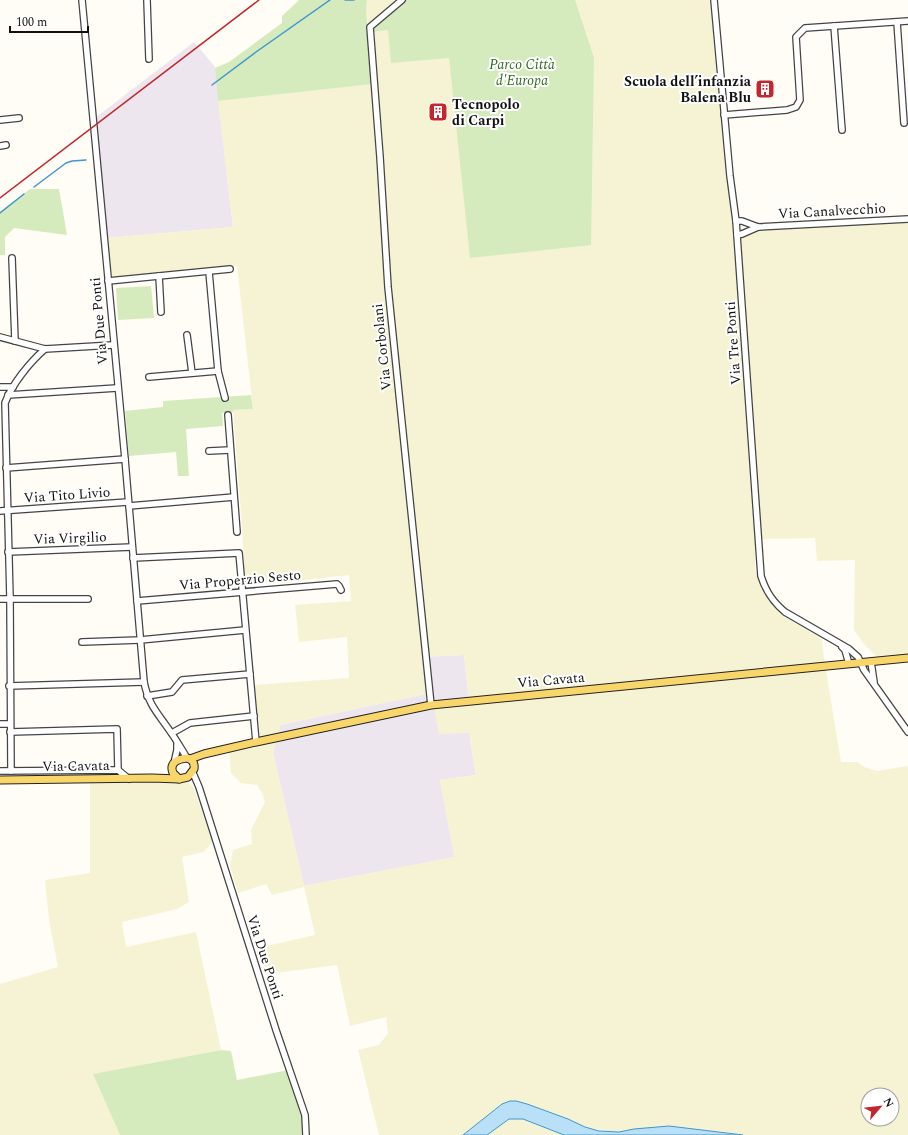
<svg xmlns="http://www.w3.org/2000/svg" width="908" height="1135" font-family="Spectral,serif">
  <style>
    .industrial { fill: #eee6ef }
    .farmland { fill: #f6f3d4; fill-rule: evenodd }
    .green { fill: #d5ebbd }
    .water { fill: #b9e0f7; stroke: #3f96cf }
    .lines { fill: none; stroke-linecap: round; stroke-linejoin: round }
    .stream { stroke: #3f96cf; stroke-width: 1.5 }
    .minor-casing { stroke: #444; stroke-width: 8 }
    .major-casing { stroke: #222; stroke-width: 9 }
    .minor { stroke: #fff; stroke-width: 5.5 }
    .major { stroke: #f9d66b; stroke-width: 7 }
    .rail { stroke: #c4262e; stroke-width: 1.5 }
    .labels { text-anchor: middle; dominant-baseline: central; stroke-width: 4; stroke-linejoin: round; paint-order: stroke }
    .park-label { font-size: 14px; font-style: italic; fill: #2f6b1f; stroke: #fff }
    .poi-label { font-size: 14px; font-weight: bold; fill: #111; stroke: #fff; text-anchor: end }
    .street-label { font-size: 14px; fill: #111; stroke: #fff }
  </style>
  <rect width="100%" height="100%" fill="#fffdf5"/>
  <g class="industrial">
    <polygon points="194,42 215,67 233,227 108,238 97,154 95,118"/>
    <polygon points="464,655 469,700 469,733 476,775 440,780 455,857 304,886 273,753 280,725 425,694 421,657"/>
  </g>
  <g class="farmland">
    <path d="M367,0H711L733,229L908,216V653L876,656L864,644L854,630L855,560L817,561L815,538L760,539L755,544V569L760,586L773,606L786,618L822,639L824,658L841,762H857L864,767L877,771L908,766V1135H743L669,1126L610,1132L585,1127L568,1119L527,1104L510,1101L502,1104L463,1135H379L358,1050L379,1045L388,1033L386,1017L350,1026L337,965L267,974L258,948L315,935L304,887L272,895L266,884L238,893L230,866L233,850L252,844L251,830L265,802L262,793L257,785L241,783L231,773L229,749L261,742L254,685L349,678L347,637L299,642L295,605L351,601L349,575L295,581L245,584L242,526L233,410L253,409L237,266L112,277L108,238L233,227L218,101L374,83L366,8ZM464,655L469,700L433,704L439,734L469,733L476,775L440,780L454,857L304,886L273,753L280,725L426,694L421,657ZM868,1095H892V1119H868Z"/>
    <polygon points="171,780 188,782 193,787 213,841 204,852 182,857 189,902 177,909 122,922 126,947 196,932 221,1050 94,1074 120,1135 0,1135 0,984 58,967 49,920 45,880 90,873 90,783 143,783"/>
    <polygon points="509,1119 523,1119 564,1135 487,1135"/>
  </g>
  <g class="green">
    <polygon points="299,0 367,0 366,8 372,84 218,101 215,68 229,62 282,23 282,16"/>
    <polygon points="405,0 575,0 594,58 591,245 470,258 449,58 391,63 388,30 372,32 372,27"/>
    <polygon points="30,189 59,189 67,235 14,228 5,237 5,255 0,255 0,212"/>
    <polygon points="151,286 154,318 118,320 116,288"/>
    <polygon points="251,395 253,409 233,410 233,412 222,413 223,426 186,429 189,476 178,476 176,452 129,456 125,411 163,407 163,401"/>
    <polygon points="221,1050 231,1051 237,1080 289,1070 307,1135 120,1135 93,1074"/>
  </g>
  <polygon class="water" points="510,1101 516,1101 527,1104 568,1119 585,1127 599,1131 619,1132 634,1129 669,1126 743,1135 564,1135 523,1119 509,1119 487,1135 463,1135 502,1104"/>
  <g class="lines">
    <g class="stream">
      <polyline points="345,0 354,0"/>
      <polyline points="212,85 256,52 330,0"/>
      <polyline points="34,187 66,163 72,161 86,160"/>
      <polyline points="0,213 24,194"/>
    </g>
    <defs>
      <g id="minor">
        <path d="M82,0L125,459L144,682C149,707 159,714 172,734C177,741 182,750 187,758"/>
        <polyline points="147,0 149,59"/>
        <polyline points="402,0 370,27 380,157 388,287 431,705"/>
        <path d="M714,0L730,176L736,221L761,576C766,592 773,602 785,612L849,649L858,657L864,670L908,732"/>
        <polyline points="897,22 904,123"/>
        <polyline points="834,26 842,130"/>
        <polyline points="724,115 787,110 796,107 800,100 796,37 805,28 908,21"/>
        <polyline points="0,120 19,118"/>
        <polyline points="0,146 6,145"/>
        <polyline points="736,221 742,221 758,227 908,219"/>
        <polyline points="737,235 742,234 758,227"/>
        <polyline points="12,258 15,341"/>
        <polyline points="209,272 218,371 225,398"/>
        <polyline points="159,276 161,312"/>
        <polyline points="108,281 230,269"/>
        <polyline points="187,335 192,373"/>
        <polyline points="0,337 45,349 113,345"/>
        <polyline points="149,377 218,371"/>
        <polyline points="0,387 13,387"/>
        <polyline points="8,395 117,388"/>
        <polyline points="228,415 237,532"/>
        <polyline points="209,451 230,450"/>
        <polyline points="6,468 125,459"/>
        <polyline points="129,506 234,497"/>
        <polyline points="0,511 128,502"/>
        <polyline points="8,552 132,547"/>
        <polyline points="133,558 239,553 256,742"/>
        <polyline points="0,599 88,599"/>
        <polyline points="137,601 337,584 339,586 341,590"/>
        <polyline points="82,642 140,640 245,630"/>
        <polyline points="842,647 845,650 849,664"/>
        <polyline points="871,662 874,682"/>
        <polyline points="9,686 144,682"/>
        <polyline points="147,696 172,692 182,680 250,674"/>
        <polyline points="0,724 10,724"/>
        <polyline points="10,732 117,729 118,770"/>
        <polyline points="172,733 190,723 254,716"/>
        <polyline points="174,763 177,750 177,744"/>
        <polyline points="0,771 118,770 129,779"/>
        <path d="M11,771L10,598L5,403C12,384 30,362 45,349"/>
        <polyline points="193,773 199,787 276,1030 305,1115 306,1135"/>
      </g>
      <g id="major">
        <path d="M187,758C192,759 195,763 194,769L188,777L179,779L173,773C169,763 177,759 187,758Z"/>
        <polyline points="190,759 204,754 256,742 431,705 908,658"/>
        <polyline points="0,780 152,778 179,779"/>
      </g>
    </defs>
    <use href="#minor" class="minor-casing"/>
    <use href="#major" class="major-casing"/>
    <use href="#minor" class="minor"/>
    <use href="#major" class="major"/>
    <polyline class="rail" points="0,198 259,0"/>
  </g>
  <defs>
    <symbol id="building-square" viewBox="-11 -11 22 22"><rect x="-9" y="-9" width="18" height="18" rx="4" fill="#c4262e" stroke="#fff"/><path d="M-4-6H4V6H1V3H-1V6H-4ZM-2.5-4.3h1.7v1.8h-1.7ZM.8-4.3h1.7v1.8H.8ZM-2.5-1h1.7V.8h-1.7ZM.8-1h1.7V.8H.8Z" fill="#fff"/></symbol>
  </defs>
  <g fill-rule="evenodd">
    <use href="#building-square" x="754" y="78" width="22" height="22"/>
    <use href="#building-square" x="427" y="101" width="22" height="22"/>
  </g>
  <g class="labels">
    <g class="park-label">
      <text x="522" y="64">Parco Città<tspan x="522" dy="16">d'Europa</tspan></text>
    </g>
    <g class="poi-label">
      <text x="751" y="81">Scuola dell’infanzia<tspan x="751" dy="16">Balena Blu</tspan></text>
      <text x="452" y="104" text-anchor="start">Tecnopolo<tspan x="452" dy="16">di Carpi</tspan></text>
    </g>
    <g class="street-label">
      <text transform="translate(832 211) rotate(-3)">Via Canalvecchio</text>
      <text transform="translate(99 321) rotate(-95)">Via Due Ponti</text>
      <text transform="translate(733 343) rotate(-94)">Via Tre Ponti</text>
      <text transform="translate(382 347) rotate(-96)">Via Corbolani</text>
      <text transform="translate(67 495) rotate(-4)">Via Tito Livio</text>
      <text transform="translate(70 538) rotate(-2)">Via Virgilio</text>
      <text transform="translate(240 580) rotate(-5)">Via Properzio Sesto</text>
      <text transform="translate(551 680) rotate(-5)">Via Cavata</text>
      <text transform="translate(76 766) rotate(-1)">Via Cavata</text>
      <text transform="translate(265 957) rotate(72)">Via Due Ponti</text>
    </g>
  </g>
  <g transform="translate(880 1107) rotate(62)"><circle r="19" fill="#ffffff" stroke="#a0a0a0"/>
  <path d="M0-3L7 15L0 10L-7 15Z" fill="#c4262e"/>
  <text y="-6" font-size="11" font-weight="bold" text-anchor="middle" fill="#111111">N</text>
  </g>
  <path d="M10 26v6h78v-6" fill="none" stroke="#111111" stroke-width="2"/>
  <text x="16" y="26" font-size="12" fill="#111111" stroke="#ffffff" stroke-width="3" paint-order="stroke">100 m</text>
</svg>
